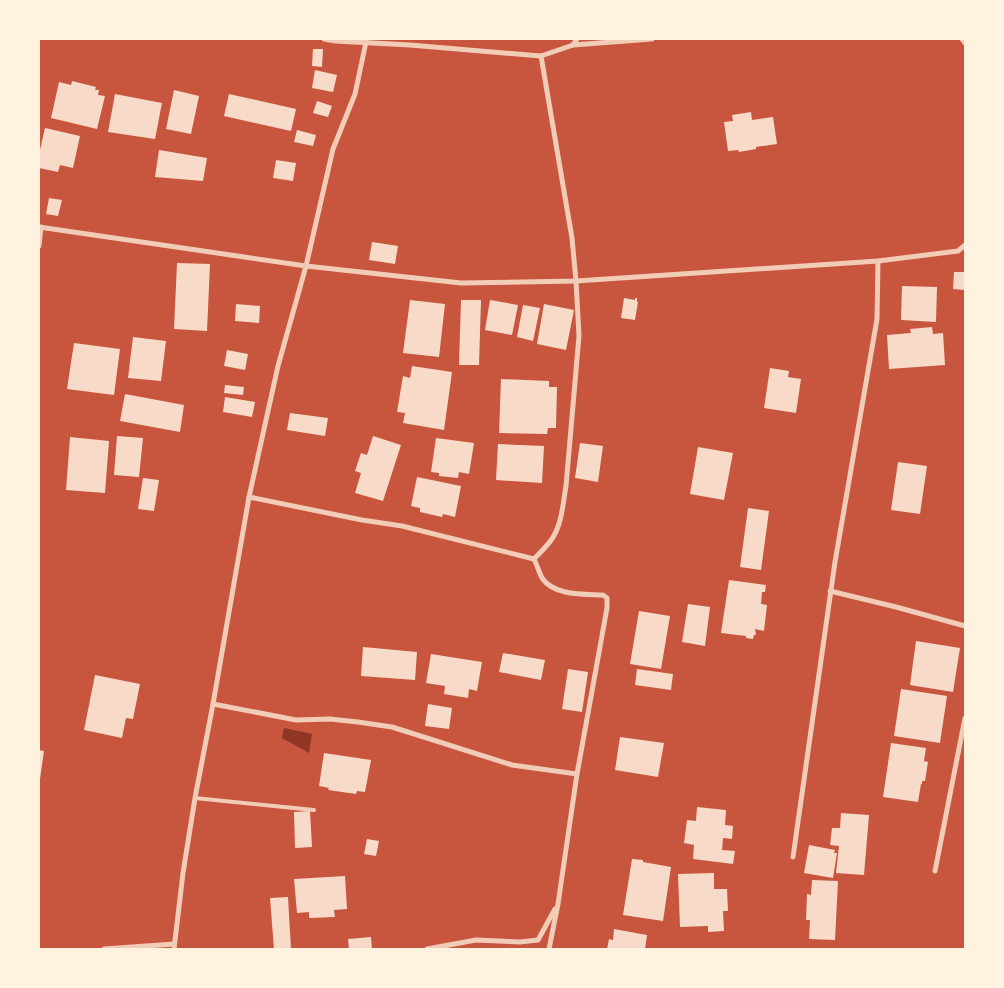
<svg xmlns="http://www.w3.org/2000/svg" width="1004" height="988" font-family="'PT Sans',sans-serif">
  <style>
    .water { fill: #8f3625 }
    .building { fill: #f7dbc8 }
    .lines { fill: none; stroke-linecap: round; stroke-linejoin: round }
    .service { stroke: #f1ccb7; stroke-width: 4 }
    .minor { stroke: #f1ccb7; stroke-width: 5 }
  </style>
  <rect width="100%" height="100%" fill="#c8553d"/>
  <polygon class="water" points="284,728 312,734 309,753 282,738"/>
  <g class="building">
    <polygon points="313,49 323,49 322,67 312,66"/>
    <polygon points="315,70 337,75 333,92 312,88"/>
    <polygon points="72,81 96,87 95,90 99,90 98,95 105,96 97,129 51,118 59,82 71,85"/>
    <polygon points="174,90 199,96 191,134 166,129"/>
    <polygon points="115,94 162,103 155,139 108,132"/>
    <polygon points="229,94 296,109 291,131 224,116"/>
    <polygon points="317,101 332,106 328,117 313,113"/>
    <polygon points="751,112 752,120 773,117 777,144 756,147 756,149 739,152 738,150 728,151 724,122 733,121 732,115"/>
    <polygon points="45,128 80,136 73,168 60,165 58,172 39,168 39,154"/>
    <polygon points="297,130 316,135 313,146 294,142"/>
    <polygon points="159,150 207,158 203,181 155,177"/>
    <polygon points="276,160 296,163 293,181 273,178"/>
    <polygon points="49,198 62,200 58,216 46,214"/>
    <polygon points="372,242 398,246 395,264 369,260"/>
    <polygon points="177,263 210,264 207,331 174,329"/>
    <polygon points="954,272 965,272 965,290 953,289"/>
    <polygon points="902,286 937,287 936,322 901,320"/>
    <polygon points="624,298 635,300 635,298 637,298 637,302 638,302 635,320 621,318"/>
    <polygon points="410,300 445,304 439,357 403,353"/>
    <polygon points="461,300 481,300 479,365 459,365"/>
    <polygon points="490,300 518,305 512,335 485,330"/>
    <polygon points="236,304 260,306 259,323 235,321"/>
    <polygon points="544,304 574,310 566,350 537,344"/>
    <polygon points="523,305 540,308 533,341 517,337"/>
    <polygon points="932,327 933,334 943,333 945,365 889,369 887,335 911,333 910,329"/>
    <polygon points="133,337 166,341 161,381 128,378"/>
    <polygon points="74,343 120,349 114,395 67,389"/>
    <polygon points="227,350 248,354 245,370 224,366"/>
    <polygon points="412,366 452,372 444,430 403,423 405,413 397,412 403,376 410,378"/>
    <polygon points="770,368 789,371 788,377 801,379 796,413 764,408"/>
    <polygon points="501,379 549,381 549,387 557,387 556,428 548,428 547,434 499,433"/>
    <polygon points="225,385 244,387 243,395 224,393"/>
    <polygon points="125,394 184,405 180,432 120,421"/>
    <polygon points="225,397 255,402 252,417 223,412"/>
    <polygon points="290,413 328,418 325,436 287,430"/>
    <polygon points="117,436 143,438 139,477 114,475"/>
    <polygon points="373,436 401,445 383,501 355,493 361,473 355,471 361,453 367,455"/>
    <polygon points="70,437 109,441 105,493 66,490"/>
    <polygon points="436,438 474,443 469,474 459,472 458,478 439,476 439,473 431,472"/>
    <polygon points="580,443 603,446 598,482 575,478"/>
    <polygon points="498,444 544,446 542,483 496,480"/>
    <polygon points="698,447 733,453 724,500 690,494"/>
    <polygon points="898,462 927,466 920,514 891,510"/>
    <polygon points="417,477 461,486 455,517 443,514 442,517 420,512 420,508 411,506"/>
    <polygon points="143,478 159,480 154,511 138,509"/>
    <polygon points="748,508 769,511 761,570 740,567"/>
    <polygon points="729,580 766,585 765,592 762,592 761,604 767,605 764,631 755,629 756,635 754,635 753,639 746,638 746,636 721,633"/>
    <polygon points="688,604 710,607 705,646 682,642"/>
    <polygon points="639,611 670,616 661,669 630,664"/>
    <polygon points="916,641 960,648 953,692 910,685"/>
    <polygon points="363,647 417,652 415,680 361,676"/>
    <polygon points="503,653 545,660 541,680 499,672"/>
    <polygon points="431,654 482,662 477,691 469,689 468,698 444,694 445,686 426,683"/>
    <polygon points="568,669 588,672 582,712 562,709"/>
    <polygon points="637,669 673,674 671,690 635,685"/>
    <polygon points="95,675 140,684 133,719 126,718 122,738 84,730"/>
    <polygon points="901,689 947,696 940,743 894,736"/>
    <polygon points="428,704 452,708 449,729 425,726"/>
    <polygon points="620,737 664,743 658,777 615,770"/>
    <polygon points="891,743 926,748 924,761 928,762 925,781 922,781 922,784 921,784 918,802 883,797"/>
    <polygon points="39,750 44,751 40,779 39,779"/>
    <polygon points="324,753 371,760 365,792 357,791 356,794 328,790 329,788 319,786"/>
    <polygon points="697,807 726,810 725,825 733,826 732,839 723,838 722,850 735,851 733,864 693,859 694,845 684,843 687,820 696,821"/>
    <polygon points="310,811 312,847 295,848 294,812"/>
    <polygon points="841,813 869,815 864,875 836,873 839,846 830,845 832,828 840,828"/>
    <polygon points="367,839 379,841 376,856 364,854"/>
    <polygon points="809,845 835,850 834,853 837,853 833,878 804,873"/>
    <polygon points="632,859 643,860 643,862 671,867 663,921 623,915"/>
    <polygon points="714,873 714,889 727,889 728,911 723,911 724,931 708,932 708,926 680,927 678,874"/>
    <polygon points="345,876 347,909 334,910 335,917 309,918 309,912 297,913 294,879"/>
    <polygon points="812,880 838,881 835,940 809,939 810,920 806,920 807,894 811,895"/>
    <polygon points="288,897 291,949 274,949 270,898"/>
    <polygon points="614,929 647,935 645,949 607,949 609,939 613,940"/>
    <polygon points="371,937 372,949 349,949 348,939"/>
  </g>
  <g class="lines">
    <polyline class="service" points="195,798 314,810"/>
    <g class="minor">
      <polyline points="324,39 335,41 410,45 541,56 573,45 577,39"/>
      <polyline points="962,39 965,43"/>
      <polyline points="573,45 652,39"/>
      <polyline points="39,227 306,266 461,283 576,281 878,261 958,251 965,245"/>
      <polyline points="39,246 41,227"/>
      <path d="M249,497L362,520L402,526L534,559C537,565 539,572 542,578C554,596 584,594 603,595L607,598V608L577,774L558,904L549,949"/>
      <path d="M534,559C540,553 547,546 552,539C562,524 563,503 566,486L579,336L576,281L572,238L541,56"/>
      <polyline points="830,591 896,607 965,626"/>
      <polyline points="213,704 296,720 330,719 358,722 392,727 512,765 577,774"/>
      <polyline points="793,857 835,562 877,319 878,261"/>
      <polyline points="935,871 965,718"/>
      <polyline points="104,949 174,944"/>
      <polyline points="174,949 183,873 195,798 213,704 249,497 278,366 306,266 333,149 355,94 366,42"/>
      <polyline points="427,949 476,940 520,942 538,940 555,909"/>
    </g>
  </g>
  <rect width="1004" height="988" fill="none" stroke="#fff3e0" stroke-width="80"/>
</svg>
